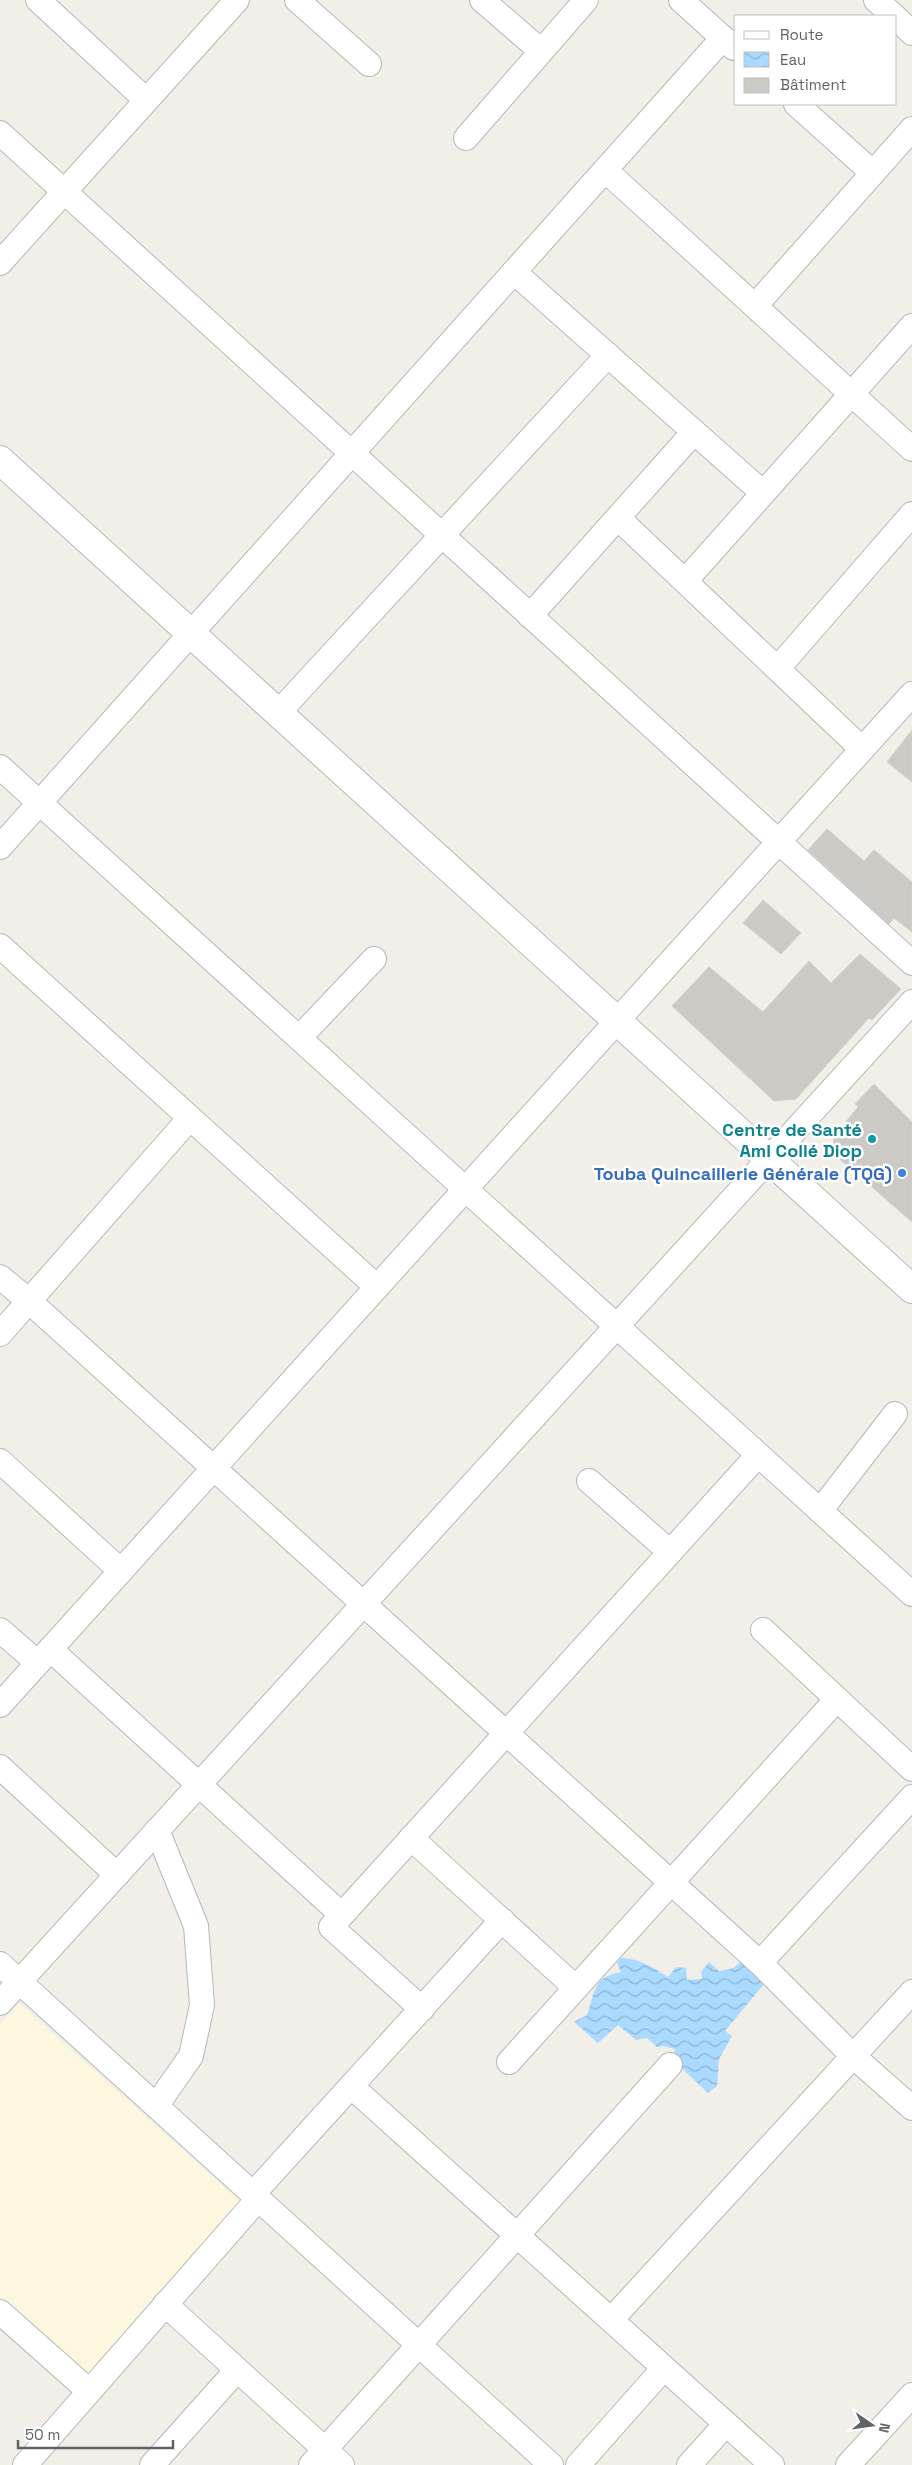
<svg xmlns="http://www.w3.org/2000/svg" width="912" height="2465" font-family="'Space Grotesk',sans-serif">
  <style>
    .commercial { fill: #fef7e0 }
    .water { fill: url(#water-waves) }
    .building { fill: #cccac5; stroke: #d6d1c6 }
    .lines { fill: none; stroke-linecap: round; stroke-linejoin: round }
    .street-casing { stroke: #b5b8bc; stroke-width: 26 }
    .secondary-casing { stroke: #b6babf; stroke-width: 30 }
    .street { stroke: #fff; stroke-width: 24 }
    .secondary { stroke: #fff; stroke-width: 28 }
    .culture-dot { fill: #0f9aa8; stroke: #fff; stroke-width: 2 }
    .shop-dot { fill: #3f7fe0; stroke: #fff; stroke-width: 2 }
    .labels { text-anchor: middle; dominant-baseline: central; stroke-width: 5; stroke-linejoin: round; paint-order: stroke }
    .culture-label { font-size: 18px; font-weight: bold; fill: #0d838f; stroke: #fff; text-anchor: end }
    .shop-label { font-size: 18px; font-weight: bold; fill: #366cbe; stroke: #fff; text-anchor: end }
  </style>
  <defs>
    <pattern id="water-waves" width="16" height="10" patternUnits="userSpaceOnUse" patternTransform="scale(1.25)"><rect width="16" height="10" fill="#aadaff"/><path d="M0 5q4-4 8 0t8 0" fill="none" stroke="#8eb4d2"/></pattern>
  </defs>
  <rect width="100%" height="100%" fill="#f1efe8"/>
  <polygon class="commercial" points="19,2003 242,2203 87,2379 0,2301 0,2024"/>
  <path class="water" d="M621,1958C639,1958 654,1968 668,1977L676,1967L686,1968L687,1980L702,1979L701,1972L709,1962L719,1971L734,1968L743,1959L769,1978L725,2031L732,2036L719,2059L717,2086L708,2093L673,2060L675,2049L663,2046L657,2047L647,2038L636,2040L618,2025L598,2043L574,2022L587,2015C595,1992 593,1977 621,1972L617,1963Z"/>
  <g class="building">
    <polygon points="912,730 912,782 887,762"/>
    <polygon points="827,829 864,861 874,850 912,882 912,932 894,918 889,924 808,850"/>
    <polygon points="763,900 801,933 781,954 743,923"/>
    <polygon points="860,954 901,989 872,1020 869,1018 796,1099 774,1101 672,1006 709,967 763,1012 809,961 831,983"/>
    <polygon points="874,1084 912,1122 912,1222 833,1153 834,1136 858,1107 855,1104"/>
  </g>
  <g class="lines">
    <defs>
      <g id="street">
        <polyline points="38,0 146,100"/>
        <polyline points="297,0 369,64"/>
        <polyline points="482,0 541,51"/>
        <polyline points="681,0 734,48"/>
        <polyline points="876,0 894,16"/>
        <polyline points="896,18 912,33"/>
        <polyline points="796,104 873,173"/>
        <polyline points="0,133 912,963"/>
        <polyline points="466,138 586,0"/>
        <polyline points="605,170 912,449"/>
        <polyline points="0,263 237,0"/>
        <polyline points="514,272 763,493"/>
        <polyline points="755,306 912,129"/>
        <polyline points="618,518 862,749"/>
        <polyline points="686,580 912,326"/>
        <polyline points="530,616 694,432"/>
        <polyline points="778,668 912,514"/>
        <polyline points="278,713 608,355"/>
        <polyline points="0,767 912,1594"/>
        <polyline points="0,847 723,38"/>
        <polyline points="0,946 377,1287"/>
        <polyline points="299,1038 374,959"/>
        <polyline points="0,1277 29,1301 760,1963 853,2056 912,2108"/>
        <polyline points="0,1334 190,1118"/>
        <polyline points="0,1461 121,1571"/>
        <polyline points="589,1481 670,1552"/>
        <polyline points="820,1511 895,1414"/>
        <polyline points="0,1630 38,1663"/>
        <polyline points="763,1630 912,1769"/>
        <polyline points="50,1649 342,1915"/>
        <polyline points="0,1705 912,694"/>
        <polyline points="0,1767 117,1875"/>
        <polyline points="411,1838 576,1988"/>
        <polyline points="760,1963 912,1797"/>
        <polyline points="0,1964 551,2465"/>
        <polyline points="0,2003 912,1002"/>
        <polyline points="422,2009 331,1927 758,1455"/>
        <polyline points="509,2062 837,1699"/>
        <polyline points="351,2086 772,2465"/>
        <polyline points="156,2106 191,2056 202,2005 196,1926 157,1830"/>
        <polyline points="253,2194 502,1920"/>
        <polyline points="165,2304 342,2465"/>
        <polyline points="0,2312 89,2391"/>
        <polyline points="611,2320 912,1992"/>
        <polyline points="25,2465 258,2199"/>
        <polyline points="152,2465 237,2370"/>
        <polyline points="311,2465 670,2065"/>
        <polyline points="578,2465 664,2368"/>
        <polyline points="689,2465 726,2424"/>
        <polyline points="848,2465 912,2395"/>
      </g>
      <polyline id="secondary" points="0,460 912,1289"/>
    </defs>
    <use href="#street" class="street-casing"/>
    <use href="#secondary" class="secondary-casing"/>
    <use href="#street" class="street"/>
    <use href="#secondary" class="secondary"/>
  </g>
  <circle class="culture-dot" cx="872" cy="1139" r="5"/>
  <circle class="shop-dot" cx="902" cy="1173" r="5"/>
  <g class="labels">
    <g class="culture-label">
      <text x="862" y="1129">Centre de Santé<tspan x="862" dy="21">Ami Collé Diop</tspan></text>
    </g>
    <g class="shop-label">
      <text x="892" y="1173">Touba Quincaillerie Générale (TQG)</text>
    </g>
  </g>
  <rect x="734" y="15" width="162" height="90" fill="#ffffff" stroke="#bfc1c3"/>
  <rect x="744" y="31" width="25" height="8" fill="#ffffff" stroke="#bfc1c3"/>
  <text x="780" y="40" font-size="15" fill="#5f6368">Route</text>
  <rect x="744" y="52" width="25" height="15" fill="url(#water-waves)" stroke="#bfc1c3"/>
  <text x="780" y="65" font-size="15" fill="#5f6368">Eau</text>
  <rect x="744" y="78" width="25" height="15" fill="#cccac5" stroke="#bfc1c3"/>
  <text x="780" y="90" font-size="15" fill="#5f6368">Bâtiment</text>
  <g transform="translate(872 2425) rotate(103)" stroke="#ffffff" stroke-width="4" paint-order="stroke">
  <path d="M0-4L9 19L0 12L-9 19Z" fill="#5f6368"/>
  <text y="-8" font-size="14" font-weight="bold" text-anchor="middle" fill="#5f6368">N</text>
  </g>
  <path d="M18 2440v8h155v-8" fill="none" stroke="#5f6368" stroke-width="2.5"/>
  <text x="25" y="2440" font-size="15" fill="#5f6368" stroke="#ffffff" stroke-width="4" paint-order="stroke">50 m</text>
</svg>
